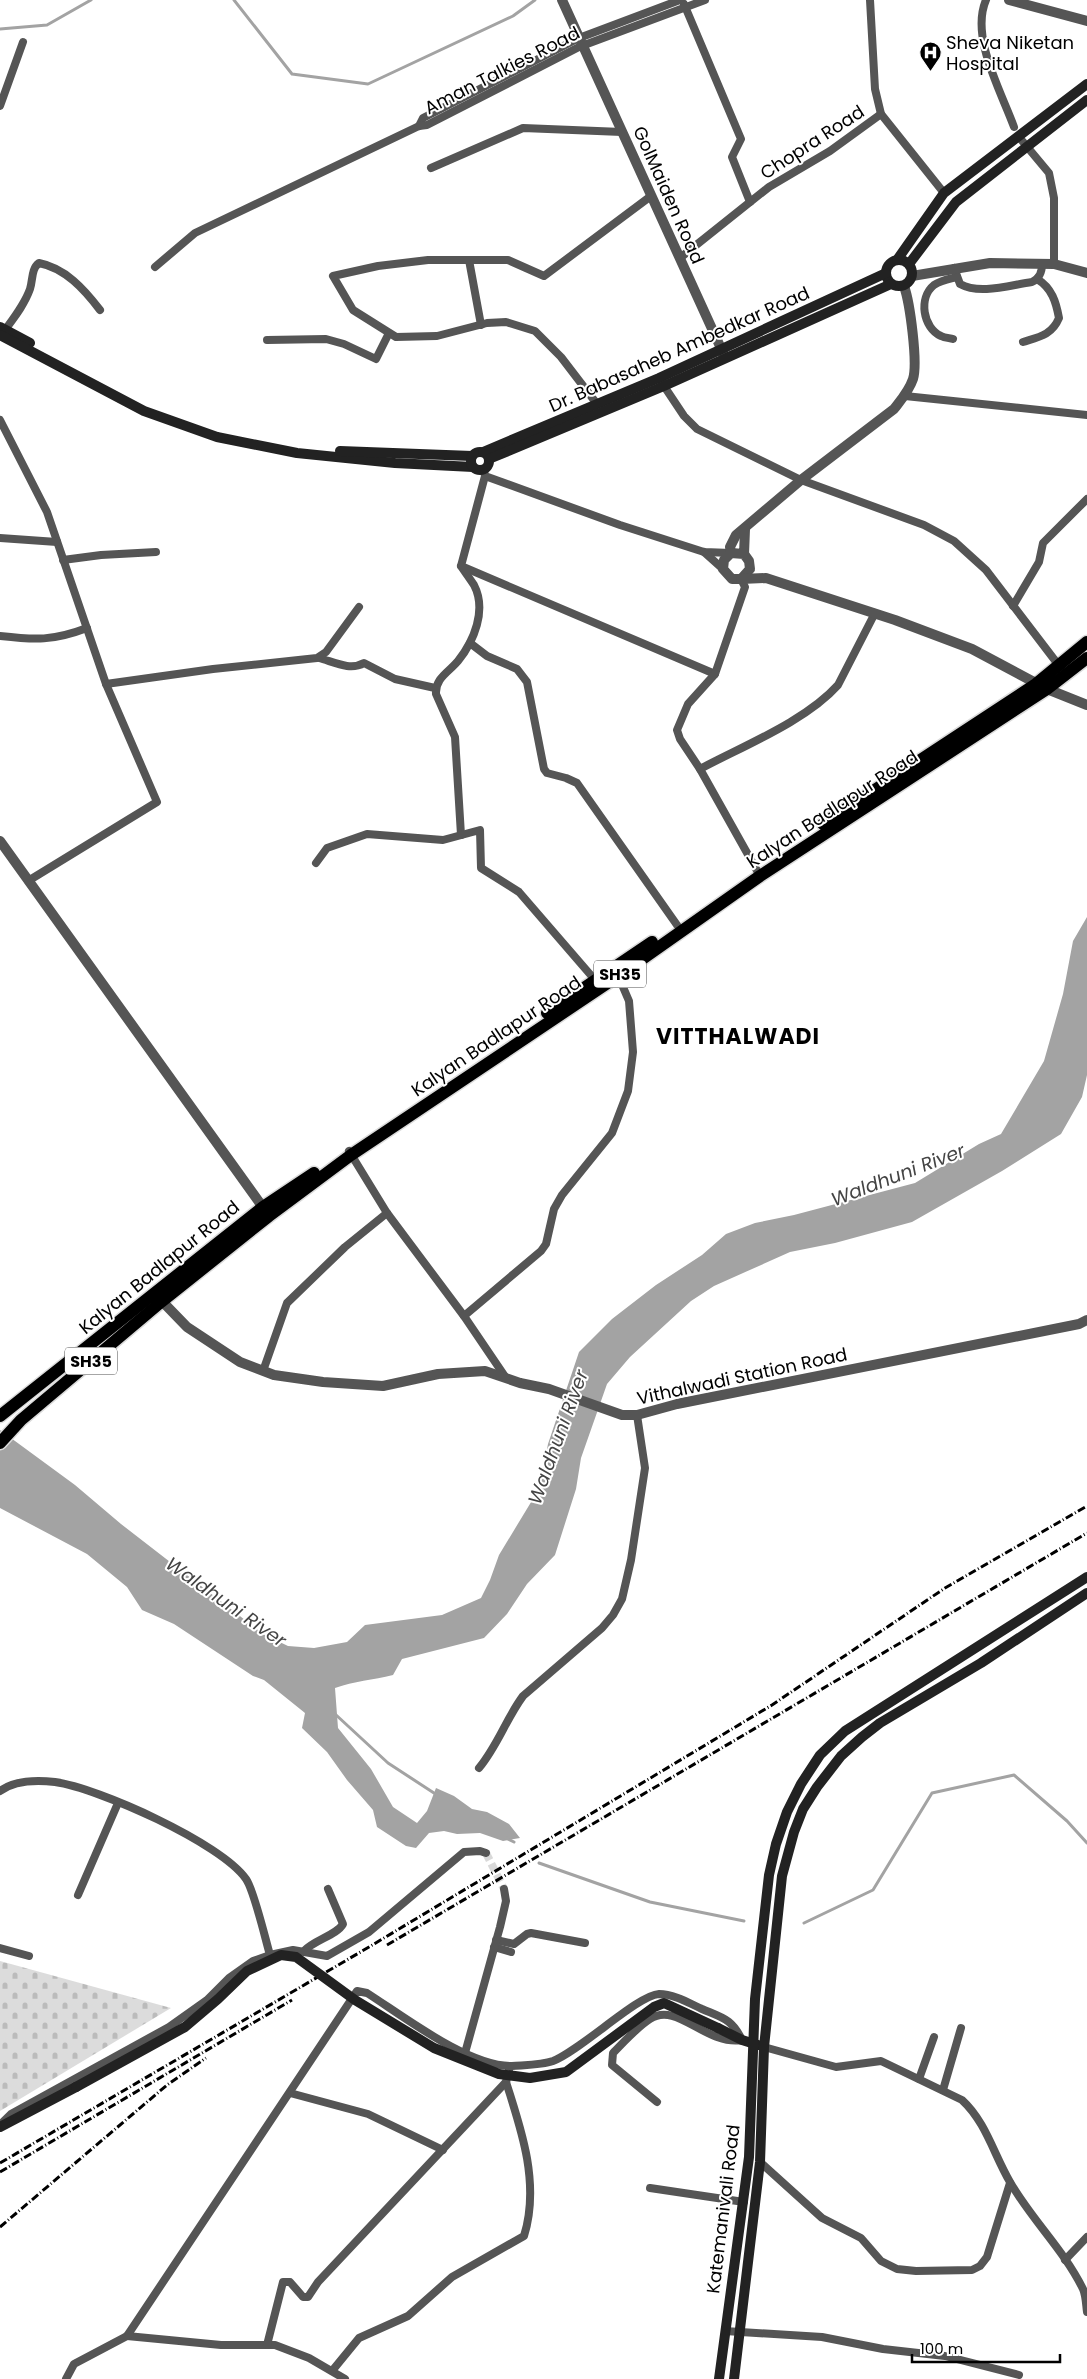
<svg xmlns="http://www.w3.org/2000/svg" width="1087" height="2379" font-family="Poppins,sans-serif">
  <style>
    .cemetery { fill: url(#cemetery-stones) }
    .water { fill: #a3a3a3 }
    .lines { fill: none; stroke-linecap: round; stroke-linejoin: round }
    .stream { stroke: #a3a3a3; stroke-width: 3 }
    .minor-tunnel { stroke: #d9d9d9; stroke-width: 8; stroke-dasharray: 8 4; stroke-linecap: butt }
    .primary-casing { stroke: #dbdbdb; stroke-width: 15 }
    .minor { stroke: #555; stroke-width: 8 }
    .tertiary { stroke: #555; stroke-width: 10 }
    .secondary { stroke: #222; stroke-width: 10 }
    .primary { stroke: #000; stroke-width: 12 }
    .rail { stroke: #000; stroke-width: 3; stroke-dasharray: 8 2.5 1 2.5; stroke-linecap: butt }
    .secondary-bridge { stroke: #222; stroke-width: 10 }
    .labels { text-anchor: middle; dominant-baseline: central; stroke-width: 4; stroke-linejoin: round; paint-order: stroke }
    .shield { fill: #fff; stroke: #4c4c4c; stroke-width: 1 }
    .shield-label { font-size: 16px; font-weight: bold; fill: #000 }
    .poi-label { font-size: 18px; fill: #000; stroke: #fff; text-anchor: start }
    .street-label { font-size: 18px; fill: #000; stroke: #fff }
    .water-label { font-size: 19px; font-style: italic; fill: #444; stroke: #fff }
    .district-label { font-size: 22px; font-weight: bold; letter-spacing: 1px; fill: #000; stroke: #fff }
  </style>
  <defs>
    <pattern id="cemetery-stones" width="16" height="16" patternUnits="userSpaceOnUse" patternTransform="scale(1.25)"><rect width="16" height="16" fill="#dcdcdc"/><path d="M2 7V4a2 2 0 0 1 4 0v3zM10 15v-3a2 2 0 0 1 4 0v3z" fill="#bbb"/></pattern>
  </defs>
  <rect width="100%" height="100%" fill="#fff"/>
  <polygon class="cemetery" points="0,1961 171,2008 0,2111"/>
  <path class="water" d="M1087,917V1075L1082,1097L1061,1134L1002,1171L912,1222L835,1243L790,1252L714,1286L691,1301L630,1357L607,1384L581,1458L576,1489L555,1555L527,1584L507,1614L484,1638L402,1659L393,1675C373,1680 354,1681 335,1688L338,1728L371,1769L393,1807L417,1823L427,1811L436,1788L454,1796L472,1809L487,1812L509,1824L520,1838L503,1841L480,1833L457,1834L444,1831L429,1833L416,1848L406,1846L377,1827L373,1810L347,1780L327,1752L302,1728L305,1713L264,1680L253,1676L174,1624L142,1610L127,1587L87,1554L0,1508V1430L75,1485L121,1524L263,1634L288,1646L314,1648L347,1642L365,1625L442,1615L481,1598L490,1580L499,1555L539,1489L548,1444L579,1352L612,1319L656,1285L702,1255L726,1234L755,1223L794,1215L915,1183L979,1144L1001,1134L1044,1061L1063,994L1073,941Z"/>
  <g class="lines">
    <g class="stream">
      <polyline points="234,0 292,74 368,84 513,16 535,0"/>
      <polyline points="0,29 47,25 91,0"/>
      <polyline points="335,1714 388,1763 437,1795"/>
      <polyline points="506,1838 514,1842"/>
      <polyline points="539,1863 650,1902 744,1921"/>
      <polyline points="804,1923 873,1890 932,1793 1014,1775 1067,1821 1087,1843"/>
    </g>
    <polyline class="minor-tunnel" points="486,1853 504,1889"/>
    <defs>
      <g id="primary">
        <polyline points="823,824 1036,684 1087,642"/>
        <polyline points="547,1013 652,942"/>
        <polyline points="0,1416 263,1207 314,1173"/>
        <polyline points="0,1443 21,1420 161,1302 269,1216 351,1155 618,976 760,876 1047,689 1087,658"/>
      </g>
    </defs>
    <use href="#primary" class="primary-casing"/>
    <g class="minor">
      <polyline points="870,0 875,89 881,114 944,193"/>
      <path d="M986,0C970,37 1001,91 1014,127"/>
      <polyline points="684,4 741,139 732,157 750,202"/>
      <polyline points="0,106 23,42"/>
      <polyline points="419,126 423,118 579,38 680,0"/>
      <polyline points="1019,137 1049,173 1054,198 1054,264"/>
      <polyline points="431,168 523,128 622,132"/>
      <polyline points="680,258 769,187 830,151 881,114"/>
      <polyline points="469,260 481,325"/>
      <polyline points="155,267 195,233 419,126 427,125 579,47 705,0"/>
      <path d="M954,268L960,284C980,295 1010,285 1032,282C1040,278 1042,272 1042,264"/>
      <path d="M2,334C12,320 24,306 30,289C33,280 31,269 39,263C65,268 84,289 100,310"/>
      <path d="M953,339C950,338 945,338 941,336C923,328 918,298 934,285C941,280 949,279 957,277"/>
      <polyline points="267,340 326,339 344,344 376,359 389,333"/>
      <path d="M1023,342C1039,337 1052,335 1059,318C1056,302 1052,288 1037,279"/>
      <polyline points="662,383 684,416 697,429 801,480 924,525 954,541 986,570 1060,667"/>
      <polyline points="905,396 1087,415"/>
      <polyline points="597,404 561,357 535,331 506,322 487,323 437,336 396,337 353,310 333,276 378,266 428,260 508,260 544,276 651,196"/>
      <polyline points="0,420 47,512 106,684 157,802 28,881"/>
      <polyline points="484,470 485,476 620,525 704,552 731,553"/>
      <polyline points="485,476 461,566 715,674"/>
      <polyline points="0,538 57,542"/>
      <polyline points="704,552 723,569"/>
      <polyline points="63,560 101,555 156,552"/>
      <polyline points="741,579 745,587 715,674 688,704 677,730 680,739 700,769 760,876"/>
      <polyline points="1013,606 1039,562 1043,543 1087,499"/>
      <path d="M0,636C35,640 53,641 87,628"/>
      <polyline points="470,643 487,656 517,669 527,682 544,769 547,773 566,778 577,783 677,925"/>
      <path d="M319,658C334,662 350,671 364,663L395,679L435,688"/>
      <polyline points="106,684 213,669 317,658 326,652 359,607"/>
      <path d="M700,769C743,746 806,721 838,685L875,613"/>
      <path d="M461,835L455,737L436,694C435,678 449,672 458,661C474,641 487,610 474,585C470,579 465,572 461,566"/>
      <polyline points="316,863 327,848 367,834 443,840 480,830 481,868 519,892 595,980"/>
      <polyline points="349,1151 387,1213 464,1316 506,1378"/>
      <polyline points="464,1316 541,1251 546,1244 554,1209 562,1195 612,1133 628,1091 633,1052 629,1001 617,973"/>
      <polyline points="263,1371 287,1303 345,1247 387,1213"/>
      <path d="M479,1768C498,1745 506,1719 523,1696L602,1628L613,1615L622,1599L631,1560L645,1468L637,1415"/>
      <path d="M0,1791C15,1780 37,1780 55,1782C98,1788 221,1843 246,1879C254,1890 265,1938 270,1955"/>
      <polyline points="78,1895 118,1803"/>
      <polyline points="496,1940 514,1944 527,1934 531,1933 585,1943"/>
      <polyline points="494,1947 511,1952"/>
      <polyline points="0,1948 29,1956"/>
      <path d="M304,1951C314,1940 337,1935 343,1924L328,1889"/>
      <path d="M764,2047L836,2067L881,2061L962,2100C986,2122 994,2155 1010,2182C1031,2219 1064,2250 1083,2289C1086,2296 1086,2305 1087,2312"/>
      <polyline points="465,2053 500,1927 506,1901 504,1889"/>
      <polyline points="919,2079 934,2037"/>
      <polyline points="943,2090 961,2028"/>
      <polyline points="290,2093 368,2114 443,2150"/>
      <polyline points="0,2125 11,2114 169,2027 207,2000 229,1978 253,1961 270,1955 293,1950 327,1956 369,1932 464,1852 480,1851 486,1853"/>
      <polyline points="760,2162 822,2218 861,2238 881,2261 897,2269 916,2271 972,2270 980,2266 987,2257 1010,2183"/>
      <polyline points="650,2188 744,2202"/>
      <polyline points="1065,2260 1087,2237"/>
      <polyline points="725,2331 822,2337 883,2349 945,2356 1019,2375"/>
      <polyline points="127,2336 221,2345 275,2345 309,2358 345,2379"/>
      <polyline points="267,2345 283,2282 290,2282 303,2297 308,2297 318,2282 506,2082"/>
      <path d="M332,2371L359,2338L408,2316L452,2277L524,2236C540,2185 522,2131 506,2082L509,2070"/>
      <path d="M66,2379L74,2364L127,2336L357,1991L367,1993C403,2016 469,2067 512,2066C524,2065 542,2065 553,2061C581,2050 638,1995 659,1994C674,1994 689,2003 702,2009C723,2018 732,2019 742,2040C706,2046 677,2001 650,2019C636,2028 624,2042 613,2053L612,2065L657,2102"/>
    </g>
    <g class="tertiary">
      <polyline points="562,0 724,355"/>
      <polyline points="1009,0 1087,21"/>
      <polyline points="912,276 990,263 1054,264 1087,273"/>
      <path d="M731,553L730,547L736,535L801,480L894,409C901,400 909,391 913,379C918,363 910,303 904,286"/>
      <polyline points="744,554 731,553 724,560 723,569 732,579 741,579 750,569 749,561 744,554 745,529"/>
      <polyline points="741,579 766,578 895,620 972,649 1047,689 1087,705"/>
      <polyline points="0,841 267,1213"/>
      <polyline points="157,1296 187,1327 240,1362 274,1375 323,1382 383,1386 438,1374 485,1371 520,1383 549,1389 622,1415 637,1415 677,1404 1079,1324 1087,1320"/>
    </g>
    <g class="secondary">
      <circle cx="899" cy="273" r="13"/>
      <polyline points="897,260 944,193 1087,84"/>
      <polyline points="909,264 956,202 1087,100"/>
      <polyline points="0,327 30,343"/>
      <polyline points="0,335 144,411 217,437 297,453 395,463 473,467"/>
      <polyline points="340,451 472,456"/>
      <circle cx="480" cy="461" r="9"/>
      <polyline points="483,452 659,378 886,273"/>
      <polyline points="489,459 664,386 891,284"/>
      <polyline points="718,2028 742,2040 758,2045"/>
      <polyline points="0,2127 76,2087"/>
      <polyline points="719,2379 749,2157 755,1999 769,1875 776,1844 787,1812 801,1784 820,1755 845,1731 1087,1577"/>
      <polyline points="734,2379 760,2162 764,2047 782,1876 794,1832 803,1809 817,1787 841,1756 862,1737 880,1723 981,1663 1087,1593"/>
    </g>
    <use href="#primary" class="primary"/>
    <g class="rail">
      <polyline points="387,1945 1087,1533"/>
      <polyline points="0,2163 369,1947 772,1705 945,1588 1087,1506"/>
      <polyline points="0,2172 292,2000"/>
      <polyline points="0,2227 167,2085 206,2058"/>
    </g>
    <polyline class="secondary-bridge" points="76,2087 185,2027 218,1999 247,1971 281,1955 296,1957 355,2000 434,2048 499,2074 530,2078 566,2072 654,2007 664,2003 718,2028"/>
  </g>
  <defs>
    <symbol id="hospital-pin" viewBox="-11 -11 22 30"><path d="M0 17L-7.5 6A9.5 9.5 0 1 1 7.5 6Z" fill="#000" stroke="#fff"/><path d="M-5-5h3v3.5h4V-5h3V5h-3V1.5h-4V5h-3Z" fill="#fff"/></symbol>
  </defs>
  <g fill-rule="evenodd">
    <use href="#hospital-pin" x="918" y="40" width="25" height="34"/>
  </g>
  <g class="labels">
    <g class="shield">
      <rect x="594" y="960.5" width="52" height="27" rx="4"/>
      <rect x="65" y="1347.5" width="52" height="27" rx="4"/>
    </g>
    <g class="shield-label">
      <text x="620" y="974">SH35</text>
      <text x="91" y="1361">SH35</text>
    </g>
    <g class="poi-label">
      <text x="946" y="42">Sheva Niketan<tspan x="946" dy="21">Hospital</tspan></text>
    </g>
    <g class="street-label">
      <text transform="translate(502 70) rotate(-27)">Aman Talkies Road</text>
      <text transform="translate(812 142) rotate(-33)">Chopra Road</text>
      <text transform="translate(669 195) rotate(66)">GolMaiden Road</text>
      <text transform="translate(679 349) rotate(-24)">Dr. Babasaheb Ambedkar Road</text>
      <text transform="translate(832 809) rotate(-33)">Kalyan Badlapur Road</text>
      <text transform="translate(496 1036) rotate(-34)">Kalyan Badlapur Road</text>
      <text transform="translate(159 1267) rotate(-39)">Kalyan Badlapur Road</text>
      <text transform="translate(742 1376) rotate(-12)">Vithalwadi Station Road</text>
      <text transform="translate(723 2209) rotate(-83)">Katemanivali Road</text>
    </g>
    <g class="water-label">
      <text transform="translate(898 1175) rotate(-21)">Waldhuni River</text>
      <text transform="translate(558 1437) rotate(-70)">Waldhuni River</text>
      <text transform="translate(226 1602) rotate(35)">Waldhuni River</text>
    </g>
    <g class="district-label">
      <text x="738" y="1036">VITTHALWADI</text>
    </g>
  </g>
  <path d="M912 2354v8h148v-8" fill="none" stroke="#000000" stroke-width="2.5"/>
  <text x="920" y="2354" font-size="15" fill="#000000" stroke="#ffffff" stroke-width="4" paint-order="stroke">100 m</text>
</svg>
